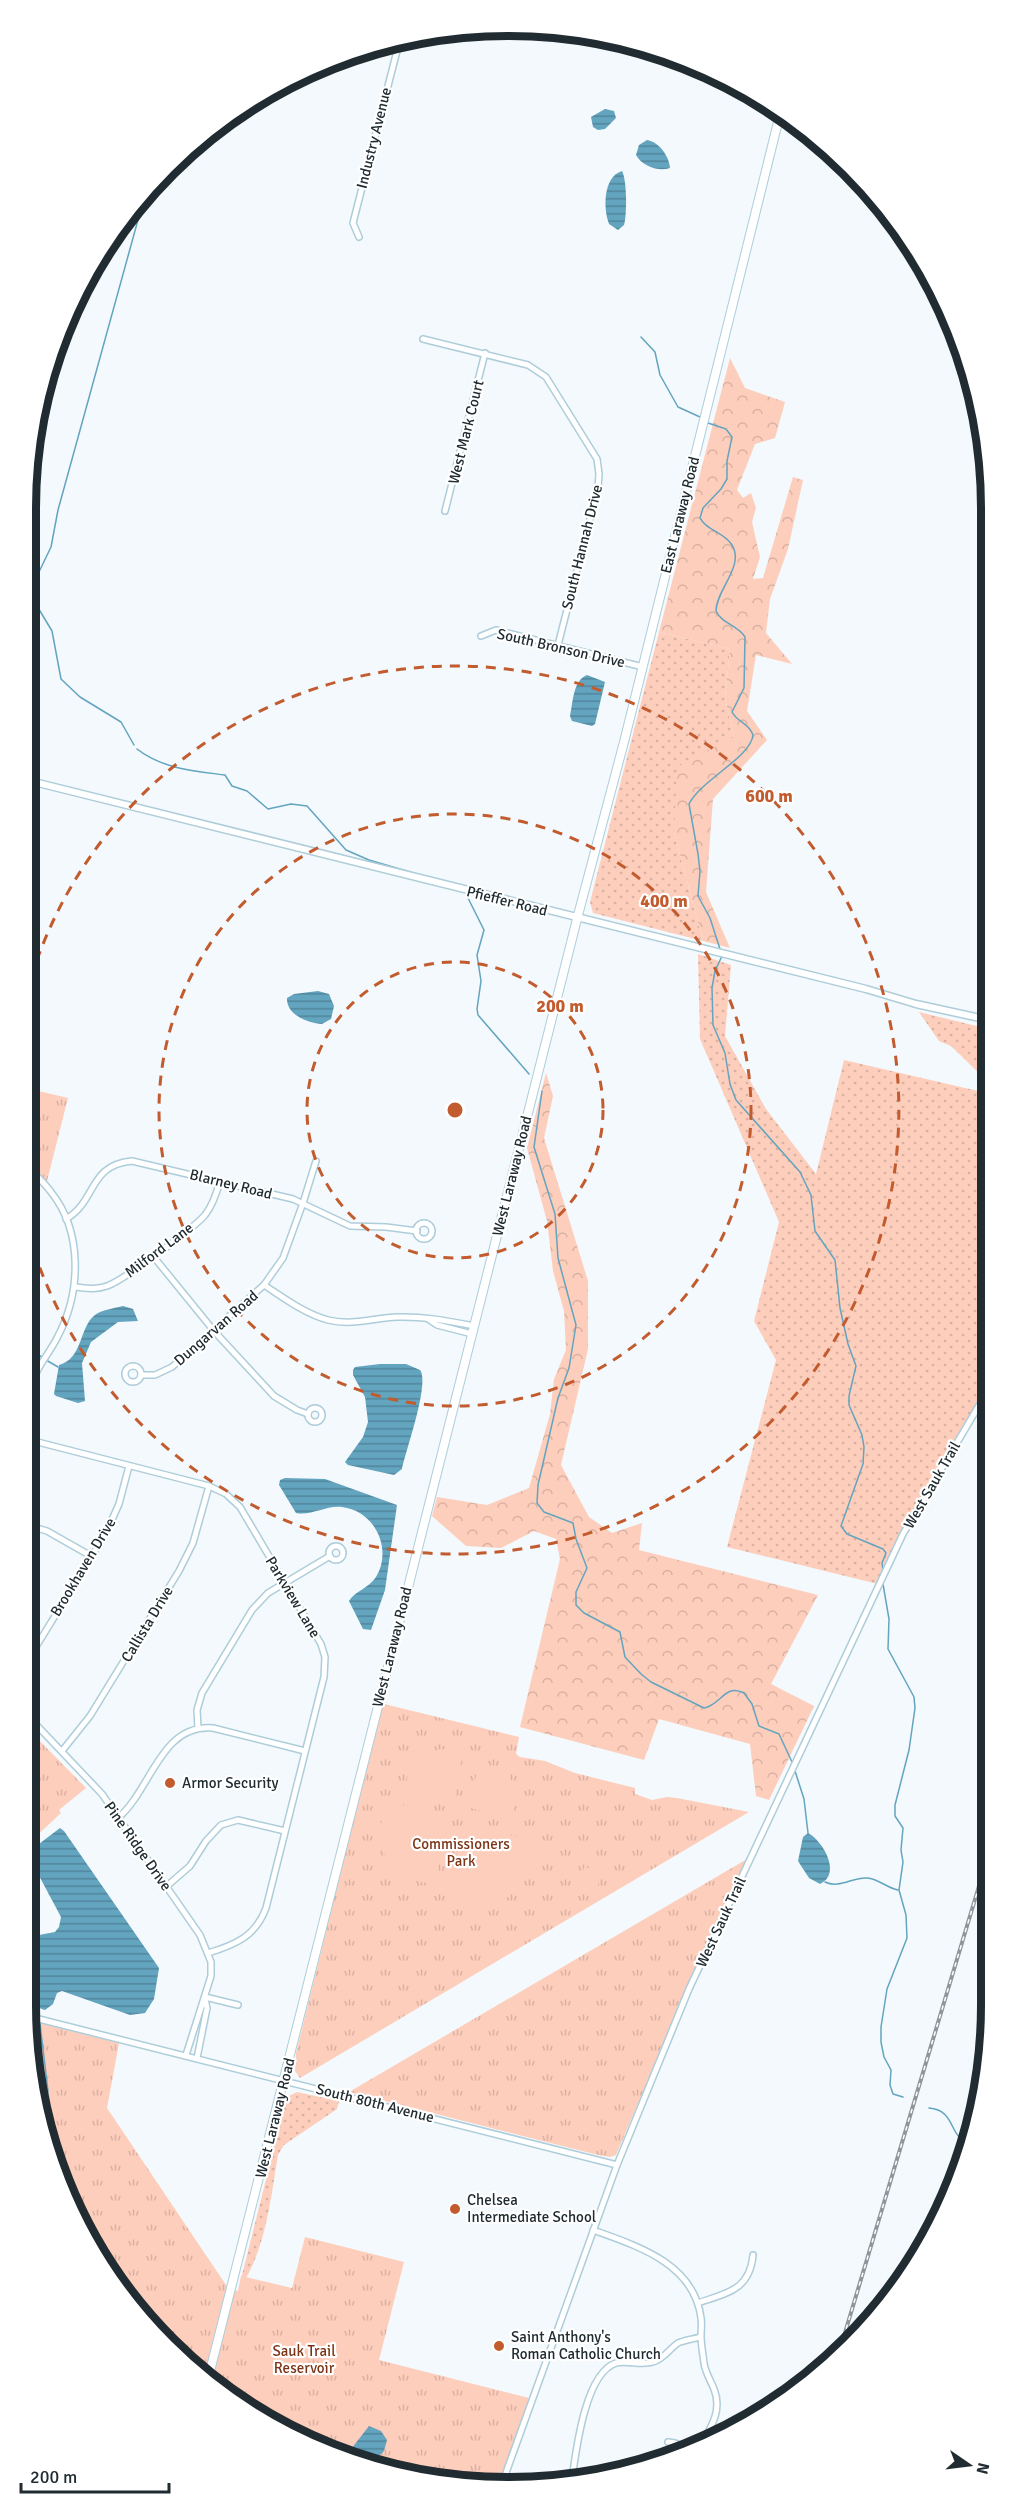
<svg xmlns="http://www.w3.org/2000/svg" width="1017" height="2513" font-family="Signika,sans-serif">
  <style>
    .grass { fill: url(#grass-dots) }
    .forest { fill: url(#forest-crowns) }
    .park { fill: url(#park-tufts) }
    .garden { fill: #fecebc }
    .water { fill: url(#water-rules) }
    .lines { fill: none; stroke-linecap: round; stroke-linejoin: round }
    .stream { stroke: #63a4bf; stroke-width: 1.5 }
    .minor-casing { stroke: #aecdda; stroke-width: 8 }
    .tertiary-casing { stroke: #aecdda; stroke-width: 9 }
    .secondary-casing { stroke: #aecdda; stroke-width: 10 }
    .minor { stroke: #fff; stroke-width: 5 }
    .tertiary { stroke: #fff; stroke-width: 6 }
    .secondary { stroke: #fff; stroke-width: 8 }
    .rail-casing { stroke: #8d969a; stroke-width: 4 }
    .rail { stroke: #fff; stroke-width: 1.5; stroke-dasharray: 4.5; stroke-linecap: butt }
    .ring { fill: none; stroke: #c25b2e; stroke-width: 3; stroke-dasharray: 10 8 }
    .poi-dot { fill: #c25b2e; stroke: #fff; stroke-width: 2 }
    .labels { text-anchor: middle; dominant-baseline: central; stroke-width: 4.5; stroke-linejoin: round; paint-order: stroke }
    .street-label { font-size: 15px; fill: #202c31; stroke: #fff }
    .poi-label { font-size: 15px; fill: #202c31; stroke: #fff; text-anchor: start }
    .park-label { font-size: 15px; fill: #7b3415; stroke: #fff }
    .rim { fill: none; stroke: #202c31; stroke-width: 8 }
    .centre { fill: #c25b2e; stroke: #fff; stroke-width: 3 }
    .ring-label { font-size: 18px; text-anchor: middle; font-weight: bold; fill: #c25b2e; stroke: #fff; stroke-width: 4.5; stroke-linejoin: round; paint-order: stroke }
  </style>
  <defs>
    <pattern id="grass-dots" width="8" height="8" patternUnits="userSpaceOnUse" patternTransform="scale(1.5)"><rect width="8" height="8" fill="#fecebc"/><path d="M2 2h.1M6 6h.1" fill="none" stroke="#d9b1a2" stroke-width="1.8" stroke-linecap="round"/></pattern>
    <pattern id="forest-crowns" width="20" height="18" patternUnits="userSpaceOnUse" patternTransform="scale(1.5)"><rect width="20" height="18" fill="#fecebc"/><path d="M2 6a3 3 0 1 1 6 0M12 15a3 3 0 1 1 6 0" fill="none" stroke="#d9b1a2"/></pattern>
    <pattern id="park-tufts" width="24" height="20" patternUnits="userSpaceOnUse" patternTransform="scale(1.5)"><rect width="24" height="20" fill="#fecebc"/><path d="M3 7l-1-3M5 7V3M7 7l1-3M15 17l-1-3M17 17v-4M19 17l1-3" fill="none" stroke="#d9b1a2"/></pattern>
    <pattern id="water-rules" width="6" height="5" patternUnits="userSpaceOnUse" patternTransform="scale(1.5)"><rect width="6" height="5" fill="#63a4bf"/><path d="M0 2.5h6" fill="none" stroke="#51869c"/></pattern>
  </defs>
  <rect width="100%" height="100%" fill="#f3f9fc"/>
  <g class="grass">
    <polygon points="659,632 730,649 725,698 734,736 674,832 703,941 593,913 590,902"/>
    <polygon points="698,954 731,965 725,1036 766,1109 816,1174 844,1060 978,1091 980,1074 951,1046 939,1041 919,1012 989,1029 990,1383 906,1530 878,1584 727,1547 776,1360 754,1321 779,1222 700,1039"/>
    <path d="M297,2092L339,2101L337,2109L284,2145L278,2155C270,2202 266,2251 238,2291L285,2104L289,2096Z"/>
  </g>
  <g class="forest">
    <polygon points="730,358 745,388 785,402 775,438 755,444 737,490 743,498 751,493 756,508 752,522 760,557 753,579 763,578 793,477 803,480 788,549 770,599 766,633 792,664 756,655 747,711 767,740 713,799 706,892 730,948 703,941 674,832 677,767 734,736 725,698 730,649 659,632"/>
    <polygon points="546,1073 553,1096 544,1138 588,1281 588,1349 561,1465 589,1517 612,1533 642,1523 639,1550 818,1595 771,1684 814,1706 769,1800 756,1796 750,1744 659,1719 644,1760 520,1727 560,1559 556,1539 534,1531 501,1548 466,1546 432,1516 437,1497 487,1505 529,1488 550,1414 554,1379 566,1350 564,1311 553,1271 547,1221 527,1148"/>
  </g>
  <g class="park">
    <polygon points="26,1088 68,1098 47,1181 26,1160"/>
    <polygon points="384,1704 519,1737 516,1754 520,1757 545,1761 575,1773 635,1788 635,1794 652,1800 667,1797 677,1798 749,1812 300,2078 295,2071 296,2053 380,1713"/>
    <polygon points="28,1729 86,1788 59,1810 61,1813 31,1841 26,1834 26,1731"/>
    <polygon points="747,1859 693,1974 616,2155 610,2157 598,2155 349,2092"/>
    <polygon points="28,2020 119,2043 107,2108 228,2288 238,2291 241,2276 292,2288 305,2237 404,2262 379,2360 529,2398 500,2482 445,2483 354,2462 267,2423 145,2323 90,2246 51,2160"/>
  </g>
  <g class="garden">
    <path d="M33,1746L38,1747L50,1761C43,1769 35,1774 26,1766V1753Z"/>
    <path d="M441,1749L463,1753L454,1799L449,1803L405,1794C407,1767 413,1755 441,1749Z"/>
    <path d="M488,1765C516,1772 523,1795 510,1819L471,1808L469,1804L478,1768Z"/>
    <path d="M387,1801L448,1817L449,1821L438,1870L432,1883C416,1883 411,1879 399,1870C373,1850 379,1829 387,1801Z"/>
    <path d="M471,1825L538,1842C533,1869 509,1913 475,1907C468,1906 460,1902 453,1899L449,1884L463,1830Z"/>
    <polygon points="584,1867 601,1871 599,1879 582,1875"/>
    <polygon points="582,1877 599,1881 597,1889 580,1885"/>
  </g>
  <g class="water">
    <polygon points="605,109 614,111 616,118 605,129 598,130 593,127 591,117"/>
    <path d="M647,140C659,142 669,156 670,168C658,172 642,166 636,155L639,145Z"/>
    <path d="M622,171C627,180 627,215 624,225L618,230L609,224C603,208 603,177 622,171Z"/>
    <path d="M587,675L605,682L595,724L592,726L572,721L570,716C573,703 573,680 587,675Z"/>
    <path d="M318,991L329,994L334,1006L331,1019L322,1024C308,1023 286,1015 287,998L294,994Z"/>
    <path d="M123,1306L133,1309L138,1321L118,1322L91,1342L82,1363L85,1401L78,1403L56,1396L54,1394L59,1365C83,1359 79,1327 95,1315C101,1310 115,1308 123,1306Z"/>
    <path d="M380,1364H406L420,1370C430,1383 406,1450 402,1469L394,1475L348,1465L345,1462L363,1437L368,1422L365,1397L353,1375V1370L355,1367Z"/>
    <path d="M285,1478L325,1479L397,1505L385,1590L371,1630L363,1629L349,1601C355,1591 369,1588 376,1577C393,1549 375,1511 342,1507C326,1505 312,1516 296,1513L279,1485L280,1480Z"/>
    <path d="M60,1828L64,1831L159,1968L154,1999L145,2013L130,2015L62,1991L57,1993L53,2004L45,2010C30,2006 37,1999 35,1988L26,1983V1933L39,1935L55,1932L59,1927L61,1917L29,1857L31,1850Z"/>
    <path d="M808,1833C823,1841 842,1874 820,1884L809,1878L798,1861L803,1837Z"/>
    <polygon points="369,2426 381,2431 387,2440 384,2451 369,2466 354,2462 334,2453 348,2453"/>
  </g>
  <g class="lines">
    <g class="stream">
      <polyline points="641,337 655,352 660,375 678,407 700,417"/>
      <path d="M708,423L726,429L732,437L727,461V479L721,489L703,508L700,518C707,531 724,532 732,545C745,566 716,590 716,611C722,624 738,625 745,637L744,688L732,712C738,723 749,723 753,735C751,757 701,780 689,804L698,854L700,871L698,896L710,918L720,949"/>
      <polyline points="134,745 121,722 80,697 61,679 52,631 37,606 38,574 51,547 58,510 141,209"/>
      <path d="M137,749C163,769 194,771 225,775L232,786L247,791L268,809L291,804L307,806L346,850L369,860L427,877"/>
      <polyline points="467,896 484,930 477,955 481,981 477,1009 478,1015 529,1074"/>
      <polyline points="722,956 715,971 712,988 713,1025 725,1053 730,1084 736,1100 800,1172 811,1195 815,1231 835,1260 840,1308 848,1344 856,1366 849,1396 849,1405 862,1435 864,1447 863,1464 841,1526 847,1534 883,1549 886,1553 882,1563 883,1570"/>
      <path d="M542,1091L534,1147L555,1214L558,1258L576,1325L569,1368L558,1398L538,1485L537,1503L544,1512L573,1523L576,1539L587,1568L576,1592V1605L584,1613L620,1632L625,1657L641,1674L651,1682L704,1708C721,1705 725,1683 744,1693L752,1704L759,1726L779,1734L792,1762"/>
      <polyline points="28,1349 42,1357"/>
      <polyline points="46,1360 58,1367"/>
      <polyline points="883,1584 889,1619 888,1649 914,1697 915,1708 909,1750 895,1805 895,1816 903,1828 901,1850 903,1862 899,1890 906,1915 907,1938 887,1989 881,2027 881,2042 884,2057 891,2070 890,2085 893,2094 903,2097"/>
      <polyline points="795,1771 804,1799 808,1833"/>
      <path d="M825,1882C839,1889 853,1877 867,1878C879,1879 887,1888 898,1890"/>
      <polyline points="26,1898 31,1915 33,1935"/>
      <polyline points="40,2024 48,2091 44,2118"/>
      <path d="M929,2108C957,2110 948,2139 969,2141"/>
    </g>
    <defs>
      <g id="minor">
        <polyline points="359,237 353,223 400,39"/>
        <polyline points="902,240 903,237"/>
        <polyline points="423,339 528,365 546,377 597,459 599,474 598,488 558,645"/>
        <polyline points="445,511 485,353"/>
        <polyline points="481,636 496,630 643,667"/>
        <path d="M26,1165C34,1174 44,1182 51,1192C83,1232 81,1292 58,1336C51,1351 39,1364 33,1380C30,1390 30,1401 26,1411"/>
        <path d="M66,1219C97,1201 88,1165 132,1161L293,1199L350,1226L386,1227L417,1231"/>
        <circle cx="424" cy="1231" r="8"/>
        <polyline points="153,1256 214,1331 274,1396 297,1410 308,1414"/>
        <path d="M264,1285C284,1298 305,1314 328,1320C352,1326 374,1318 397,1317C423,1316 448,1321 474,1326"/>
        <path d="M75,1287C86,1288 96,1290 107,1286C124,1280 193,1229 205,1215C213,1205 217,1192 220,1181"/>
        <polyline points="428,1319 437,1325 472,1334"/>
        <circle cx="133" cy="1374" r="8"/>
        <polyline points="141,1375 155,1375 172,1367 264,1285 283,1258 303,1203 316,1161"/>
        <circle cx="315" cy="1415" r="7"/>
        <path d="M26,1439L209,1486L226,1494L240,1507L321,1644L325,1657L324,1677L266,1908C256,1936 235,1945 208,1953"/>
        <polyline points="26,1525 47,1531 91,1556"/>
        <circle cx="336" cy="1553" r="7"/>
        <polyline points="26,1663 106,1533 119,1504 129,1466"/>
        <polyline points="26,1714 102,1794 200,1935 211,1962 211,1976 186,2055"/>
        <polyline points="198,1728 197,1710 202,1693 252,1610 268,1593 330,1556"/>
        <polyline points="62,1751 90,1716 179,1571 193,1543 209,1486"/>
        <path d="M118,1818C152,1789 160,1724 213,1728L305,1751"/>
        <polyline points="167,1886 190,1866 206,1841 221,1825 238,1820 285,1831"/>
        <polyline points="205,1997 238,2005"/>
        <polyline points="27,2016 617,2165"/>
        <polyline points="197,2058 207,2008 205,1999"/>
        <path d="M593,2230C637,2246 694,2263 701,2318C702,2324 701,2330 701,2336C701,2345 703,2354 704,2363C705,2372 711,2381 714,2389C723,2411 710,2429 699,2448"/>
        <path d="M698,2303C727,2293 750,2290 753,2255"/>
        <polyline points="668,2442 675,2443 694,2450"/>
        <path d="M572,2479C576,2451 585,2373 616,2363C627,2360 641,2366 653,2362C664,2359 669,2349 678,2343C684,2340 694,2339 700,2337"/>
        <polyline points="503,2481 617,2165 689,1989 903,1534 990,1387"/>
      </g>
      <polyline id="tertiary" points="26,780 866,989 916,1004 989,1020"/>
      <polyline id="secondary" points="209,2375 577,919 624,742 781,110"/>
    </defs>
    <use href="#minor" class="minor-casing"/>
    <use href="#tertiary" class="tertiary-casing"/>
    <use href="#secondary" class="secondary-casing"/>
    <use href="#minor" class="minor"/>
    <use href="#tertiary" class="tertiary"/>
    <use href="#secondary" class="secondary"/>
    <defs>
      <polyline id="rail" points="841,2346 991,1846"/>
    </defs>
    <use href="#rail" class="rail-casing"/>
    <use href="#rail" class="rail"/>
  </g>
  <g class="ring">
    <circle cx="455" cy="1110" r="148"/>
    <circle cx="455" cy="1110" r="296"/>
    <path d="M26 995A444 444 0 1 1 26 1225"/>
  </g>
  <g class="poi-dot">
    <circle cx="170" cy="1783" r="6"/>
    <circle cx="455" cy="2209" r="6"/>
    <circle cx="499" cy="2346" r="6"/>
  </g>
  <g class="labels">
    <g class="street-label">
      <text transform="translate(374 138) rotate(-76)">Industry Avenue</text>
      <text transform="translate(466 432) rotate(-76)">West Mark Court</text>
      <text transform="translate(680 515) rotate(-76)">East Laraway Road</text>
      <text transform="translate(582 547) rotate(-76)">South Hannah Drive</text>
      <text transform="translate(561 648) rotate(13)">South Bronson Drive</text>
      <text transform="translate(507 901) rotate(14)">Pfieffer Road</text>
      <text transform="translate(512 1176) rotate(-76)">West Laraway Road</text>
      <text transform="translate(231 1184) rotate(14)">Blarney Road</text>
      <text transform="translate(159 1250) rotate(-37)">Milford Lane</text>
      <text transform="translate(216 1328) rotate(-41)">Dungarvan Road</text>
      <text transform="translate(932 1485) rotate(-60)">West Sauk Trail</text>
      <text transform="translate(83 1567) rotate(-59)">Brookhaven Drive</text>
      <text transform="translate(293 1597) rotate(59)">Parkview Lane</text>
      <text transform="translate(147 1624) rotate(-59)">Callista Drive</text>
      <text transform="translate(392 1647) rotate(-76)">West Laraway Road</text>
      <text transform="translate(138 1846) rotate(55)">Pine Ridge Drive</text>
      <text transform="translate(721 1922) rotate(-65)">West Sauk Trail</text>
      <text transform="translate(375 2103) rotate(14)">South 80th Avenue</text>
      <text transform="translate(275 2118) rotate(-76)">West Laraway Road</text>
    </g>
    <g class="poi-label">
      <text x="182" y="1783">Armor Security</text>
      <text x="467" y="2200">Chelsea<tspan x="467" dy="17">Intermediate School</tspan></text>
      <text x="511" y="2337">Saint Anthony's<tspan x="511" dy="17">Roman Catholic Church</tspan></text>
    </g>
    <g class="park-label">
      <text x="461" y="1844">Commissioners<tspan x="461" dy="17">Park</tspan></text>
      <text x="304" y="2351">Sauk Trail<tspan x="304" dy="17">Reservoir</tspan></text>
    </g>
  </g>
  <path d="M0 0H1017V2513H0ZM508 36H509A472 472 0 0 1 981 508V2005A472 472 0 0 1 509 2477H508A472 472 0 0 1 36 2005V508A472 472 0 0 1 508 36Z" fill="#fff" fill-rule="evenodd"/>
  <path class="rim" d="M508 36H509A472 472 0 0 1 981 508V2005A472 472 0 0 1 509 2477H508A472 472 0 0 1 36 2005V508A472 472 0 0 1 508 36Z"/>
  <circle cx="455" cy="1110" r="9" class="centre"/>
  <g class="ring-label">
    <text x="769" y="802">600 m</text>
    <text x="664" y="907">400 m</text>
    <text x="560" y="1012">200 m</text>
  </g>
  <g transform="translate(969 2465) rotate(104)" stroke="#ffffff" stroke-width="4.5" paint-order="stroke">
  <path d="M0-4.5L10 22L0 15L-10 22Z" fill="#202c31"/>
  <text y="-9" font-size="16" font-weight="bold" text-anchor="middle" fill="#202c31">N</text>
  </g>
  <path d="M21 2483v9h148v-9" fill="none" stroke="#202c31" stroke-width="3"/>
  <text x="30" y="2483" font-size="18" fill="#202c31" stroke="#ffffff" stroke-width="4.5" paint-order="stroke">200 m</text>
</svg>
